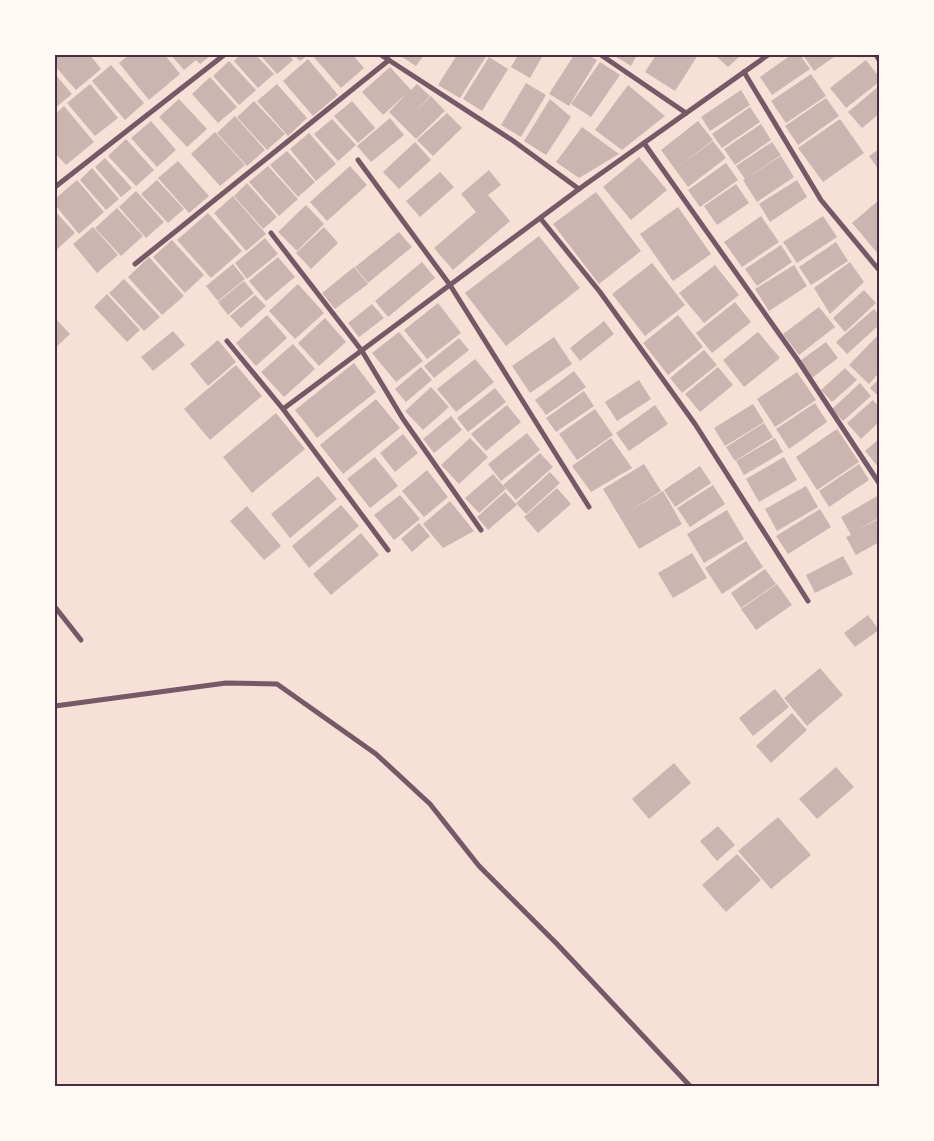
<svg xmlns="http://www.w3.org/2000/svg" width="934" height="1141" font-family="Mulish,sans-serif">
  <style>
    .building { fill: #ccb4b1 }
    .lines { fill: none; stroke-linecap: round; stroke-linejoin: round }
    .minor { stroke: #755966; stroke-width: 5 }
    .neatline { fill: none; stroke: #4a2c40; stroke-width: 2 }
  </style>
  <rect width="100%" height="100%" fill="#f7e1d7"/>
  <g class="building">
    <polygon points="55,55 90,55 101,69 76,90 55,66"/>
    <polygon points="129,55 165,55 180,74 149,100 119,63"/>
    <polygon points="171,55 211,55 200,64 196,60 184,70"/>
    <polygon points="240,55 256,55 274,74 258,88 234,61"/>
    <polygon points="260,55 289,55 293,60 277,74"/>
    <polygon points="294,55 308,55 300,61"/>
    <polygon points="312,55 353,55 364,68 341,88"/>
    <polygon points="399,55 424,55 416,66"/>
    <polygon points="457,55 487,55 460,98 438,85"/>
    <polygon points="518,55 543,55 530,78 511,67"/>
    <polygon points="574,55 588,55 597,60 569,106 549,94"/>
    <polygon points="613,55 637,55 631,66"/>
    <polygon points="656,55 698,55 675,91 645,72"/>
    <polygon points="715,55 741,55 728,67"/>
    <polygon points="791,55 800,55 810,69 772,95 760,77"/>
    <polygon points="803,55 837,55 814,71"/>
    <polygon points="489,57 508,69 482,111 463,99"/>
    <polygon points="308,59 338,95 313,116 283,81"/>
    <polygon points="866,60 879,77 879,82 846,108 830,88"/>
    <polygon points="229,61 256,90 239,105 213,76"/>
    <polygon points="600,62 620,75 591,117 571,104"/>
    <polygon points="111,65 144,103 125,120 92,81"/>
    <polygon points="390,67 411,90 417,84 430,96 415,112 431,96 445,111 416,139 389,112 407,93 383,115 362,92"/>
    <polygon points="55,74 72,94 55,108"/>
    <polygon points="811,74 826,96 786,123 771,101"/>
    <polygon points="210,77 237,107 218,123 192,94"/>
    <polygon points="526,83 546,95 521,137 501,125"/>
    <polygon points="90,84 118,118 95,136 67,103"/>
    <polygon points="277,84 307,118 288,136 257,101"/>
    <polygon points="628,85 665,116 622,150 595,130"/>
    <polygon points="879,86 879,114 862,128 848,112"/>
    <polygon points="741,90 750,105 710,131 701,117"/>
    <polygon points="826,98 839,116 798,145 785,126"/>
    <polygon points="179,99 207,129 187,147 159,117"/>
    <polygon points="550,99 571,117 546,155 524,141"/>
    <polygon points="254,101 285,134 267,150 237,117"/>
    <polygon points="352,101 375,128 358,143 334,116"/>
    <polygon points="64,106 94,142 66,165 55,153 55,114"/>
    <polygon points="750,107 760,122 722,148 712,134"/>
    <polygon points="447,113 462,128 433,156 417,140"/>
    <polygon points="235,116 265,150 247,166 217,133"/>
    <polygon points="390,118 404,135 371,162 357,146"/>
    <polygon points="332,119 356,145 338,161 314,134"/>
    <polygon points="840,119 864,153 823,182 798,148"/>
    <polygon points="151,121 176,150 157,167 131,138"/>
    <polygon points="698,121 713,140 678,167 713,141 726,158 688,187 661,150"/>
    <polygon points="761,124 771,140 735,165 724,149"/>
    <polygon points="582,127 619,154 579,178 556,162"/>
    <polygon points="215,132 245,165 220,186 191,154"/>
    <polygon points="309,133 336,164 316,181 290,149"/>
    <polygon points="126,139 154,170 136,186 108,156"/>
    <polygon points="415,142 431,160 399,189 383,172"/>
    <polygon points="772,142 781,155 745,179 736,166"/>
    <polygon points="879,149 879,170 869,156"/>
    <polygon points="287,151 315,182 298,197 270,165"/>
    <polygon points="781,156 794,177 757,202 743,180"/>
    <polygon points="639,157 667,190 631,220 603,187"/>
    <polygon points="105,158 132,188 121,197 95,167"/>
    <polygon points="178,161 209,196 189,213 158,178"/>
    <polygon points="726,163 738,180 700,207 688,190"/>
    <polygon points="268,166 298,199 279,216 249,182"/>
    <polygon points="350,166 367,185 327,221 310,202"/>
    <polygon points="92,168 119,199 106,210 80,180"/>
    <polygon points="489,170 501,185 488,195 510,221 453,270 434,248 476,212 461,194"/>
    <polygon points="440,172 454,187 420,217 406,201"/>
    <polygon points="77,180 104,212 79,234 55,205 55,199"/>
    <polygon points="157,180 184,209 168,223 141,194"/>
    <polygon points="797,180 807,197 770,222 759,204"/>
    <polygon points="247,183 277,217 263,229 234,196"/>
    <polygon points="736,184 749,203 717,225 704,206"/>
    <polygon points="136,191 164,222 146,238 119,207"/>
    <polygon points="596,192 641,251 599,284 553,224"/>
    <polygon points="233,196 266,234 246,251 214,213"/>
    <polygon points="879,200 879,255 852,223"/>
    <polygon points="306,205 324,224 297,251 278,232"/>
    <polygon points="678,207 711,254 673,281 640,234"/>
    <polygon points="117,208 143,236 121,256 95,228"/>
    <polygon points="55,211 75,233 55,251"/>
    <polygon points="208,213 242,251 211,278 177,240"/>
    <polygon points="761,216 779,242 742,267 724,242"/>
    <polygon points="823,216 837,237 797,263 783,242"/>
    <polygon points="93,227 118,255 97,273 73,244"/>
    <polygon points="324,227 338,243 311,269 296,253"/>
    <polygon points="399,232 412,247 368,283 355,267"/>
    <polygon points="539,236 580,288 506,346 465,293"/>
    <polygon points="265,238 278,254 247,279 235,263"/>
    <polygon points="172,240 204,275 185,293 153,257"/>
    <polygon points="836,242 848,261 811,285 799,267"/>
    <polygon points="781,245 792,262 757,286 745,269"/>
    <polygon points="149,257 184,296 162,315 128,277"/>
    <polygon points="278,257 295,277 266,301 249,281"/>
    <polygon points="422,262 435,278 388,317 375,301"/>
    <polygon points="850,262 864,282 830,314 814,288"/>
    <polygon points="652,263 685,305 645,336 612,294"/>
    <polygon points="233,264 245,279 218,301 206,286"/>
    <polygon points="715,265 739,295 704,323 679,293"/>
    <polygon points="794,265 807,286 769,311 755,289"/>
    <polygon points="354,267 368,284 335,309 322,293"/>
    <polygon points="124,279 160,317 144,331 109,293"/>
    <polygon points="244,281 254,293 228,315 218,302"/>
    <polygon points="298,284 324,313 295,339 269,311"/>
    <polygon points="864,290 876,303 845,332 833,318"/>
    <polygon points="107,294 140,330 127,342 94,307"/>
    <polygon points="255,295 266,306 241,328 230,316"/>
    <polygon points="735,302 751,322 712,353 696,333"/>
    <polygon points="438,303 461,333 427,359 404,330"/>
    <polygon points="372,304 384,318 359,337 348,323"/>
    <polygon points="819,307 835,327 799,355 783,334"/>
    <polygon points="874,309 879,315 879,325 847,354 836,342"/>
    <polygon points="267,315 287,338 256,366 236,343"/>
    <polygon points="678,315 703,347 668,375 643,343"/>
    <polygon points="55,318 70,334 55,348"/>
    <polygon points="325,318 346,342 319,366 298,343"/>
    <polygon points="604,321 614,334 580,361 570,348"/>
    <polygon points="173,331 185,345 153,371 141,357"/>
    <polygon points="399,332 423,361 396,382 372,353"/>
    <polygon points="758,332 780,358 744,387 723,360"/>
    <polygon points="879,334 879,373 869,384 849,365"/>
    <polygon points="554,337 572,364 530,393 512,366"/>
    <polygon points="459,338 469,350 434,378 424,366"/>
    <polygon points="218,340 236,362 208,386 190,364"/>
    <polygon points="826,342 838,358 812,378 800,361"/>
    <polygon points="293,344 315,369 284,397 261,372"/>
    <polygon points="704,350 717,365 682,393 670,378"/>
    <polygon points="475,359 494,382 456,412 437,389"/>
    <polygon points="354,363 376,392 317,438 295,410"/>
    <polygon points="236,365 262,396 210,440 184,409"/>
    <polygon points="421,367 432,380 406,402 395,389"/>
    <polygon points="718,367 733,385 700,412 685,394"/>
    <polygon points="845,368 857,380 832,402 821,390"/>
    <polygon points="574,371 586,387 546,415 535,400"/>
    <polygon points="797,372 816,400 775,427 757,399"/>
    <polygon points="879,379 879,397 870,388"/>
    <polygon points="639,380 651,399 617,421 605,402"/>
    <polygon points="860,383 871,396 843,421 832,409"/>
    <polygon points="431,387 449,407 423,430 405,411"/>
    <polygon points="495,388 506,402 468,432 457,418"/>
    <polygon points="584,391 594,406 556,432 546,418"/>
    <polygon points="376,399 400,428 343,474 320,445"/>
    <polygon points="873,400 879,407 879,422 861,439 847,423"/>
    <polygon points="815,403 827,422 789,449 776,429"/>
    <polygon points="753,404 764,422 725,446 714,428"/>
    <polygon points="507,405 521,422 486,451 471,434"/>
    <polygon points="655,405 668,424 629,451 616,433"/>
    <polygon points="595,409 613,435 577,460 559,434"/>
    <polygon points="276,413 305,449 252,493 223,457"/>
    <polygon points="451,416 462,430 434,453 423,439"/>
    <polygon points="764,423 773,437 735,461 726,447"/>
    <polygon points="837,429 859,462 817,490 796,457"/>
    <polygon points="527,433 540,450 501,481 488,464"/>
    <polygon points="403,434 418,453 395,472 380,453"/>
    <polygon points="470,438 488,457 459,484 441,465"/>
    <polygon points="611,438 632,468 591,492 572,466"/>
    <polygon points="775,438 783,452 744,475 736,461"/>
    <polygon points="879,439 879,468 865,451"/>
    <polygon points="540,453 553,467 516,500 503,485"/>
    <polygon points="375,457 398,486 370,508 347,479"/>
    <polygon points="784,457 797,480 759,502 746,479"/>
    <polygon points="644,464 661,491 628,512 663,491 682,524 639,549 603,489"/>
    <polygon points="859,464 869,480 829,507 819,491"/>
    <polygon points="700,466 711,483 675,507 664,490"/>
    <polygon points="427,470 448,497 424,517 402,491"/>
    <polygon points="550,472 560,483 526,514 516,503"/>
    <polygon points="493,474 506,489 479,513 465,498"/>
    <polygon points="318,476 337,499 290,538 271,514"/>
    <polygon points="713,485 725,504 690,527 677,508"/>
    <polygon points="806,486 818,507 777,531 765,509"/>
    <polygon points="557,488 571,504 538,533 524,517"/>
    <polygon points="505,492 517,505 488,530 477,517"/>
    <polygon points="400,495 420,519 394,540 374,515"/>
    <polygon points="879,495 879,518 857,530 879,519 879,542 856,555 846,537 851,535 841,517"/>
    <polygon points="450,501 474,531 443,548 423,524"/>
    <polygon points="341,505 359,526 309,568 292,546"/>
    <polygon points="247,506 281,546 264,560 230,521"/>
    <polygon points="820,509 831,527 788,554 776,536"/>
    <polygon points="727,510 744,539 704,563 687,534"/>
    <polygon points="419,523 430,536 412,552 401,539"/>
    <polygon points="361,533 379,555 331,595 313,574"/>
    <polygon points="746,541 763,567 722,594 705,568"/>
    <polygon points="692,553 707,578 673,598 658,573"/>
    <polygon points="843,556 853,574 815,593 806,575"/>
    <polygon points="765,569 776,584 741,608 731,593"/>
    <polygon points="777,584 792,605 756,630 741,609"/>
    <polygon points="868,615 879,630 855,647 844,633"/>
    <polygon points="820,668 843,695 807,726 784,698"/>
    <polygon points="775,689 789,707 753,736 739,718"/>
    <polygon points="792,713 807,730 771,763 756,746"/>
    <polygon points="674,763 691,783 649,819 632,799"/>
    <polygon points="836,767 854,787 817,819 799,799"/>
    <polygon points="778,817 811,855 771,889 738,851"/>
    <polygon points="718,826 735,845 717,861 700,841"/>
    <polygon points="737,854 761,880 726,912 702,885"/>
  </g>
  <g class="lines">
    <g class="minor">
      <polyline points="381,55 512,140 579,189 768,55"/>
      <polyline points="601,55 686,113"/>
      <polyline points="876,55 879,60"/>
      <polyline points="744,72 821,200 879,270"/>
      <polyline points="644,143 797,359 879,483"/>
      <polyline points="358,160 450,285 589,507"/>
      <polyline points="55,187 224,55"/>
      <polyline points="541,219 600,292 695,424 808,601"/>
      <polyline points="271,233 362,351 403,419 481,530"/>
      <polyline points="135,264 389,60"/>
      <polyline points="227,341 283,409 388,550"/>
      <polyline points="283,409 579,189"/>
      <polyline points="55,607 81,640"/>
      <polyline points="55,706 226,683 277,684 376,754 430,804 479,866 557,944 690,1086"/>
    </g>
  </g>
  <rect width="934" height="1141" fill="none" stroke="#fffaf5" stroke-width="112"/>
  <rect x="56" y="56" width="822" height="1029" class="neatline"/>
</svg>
